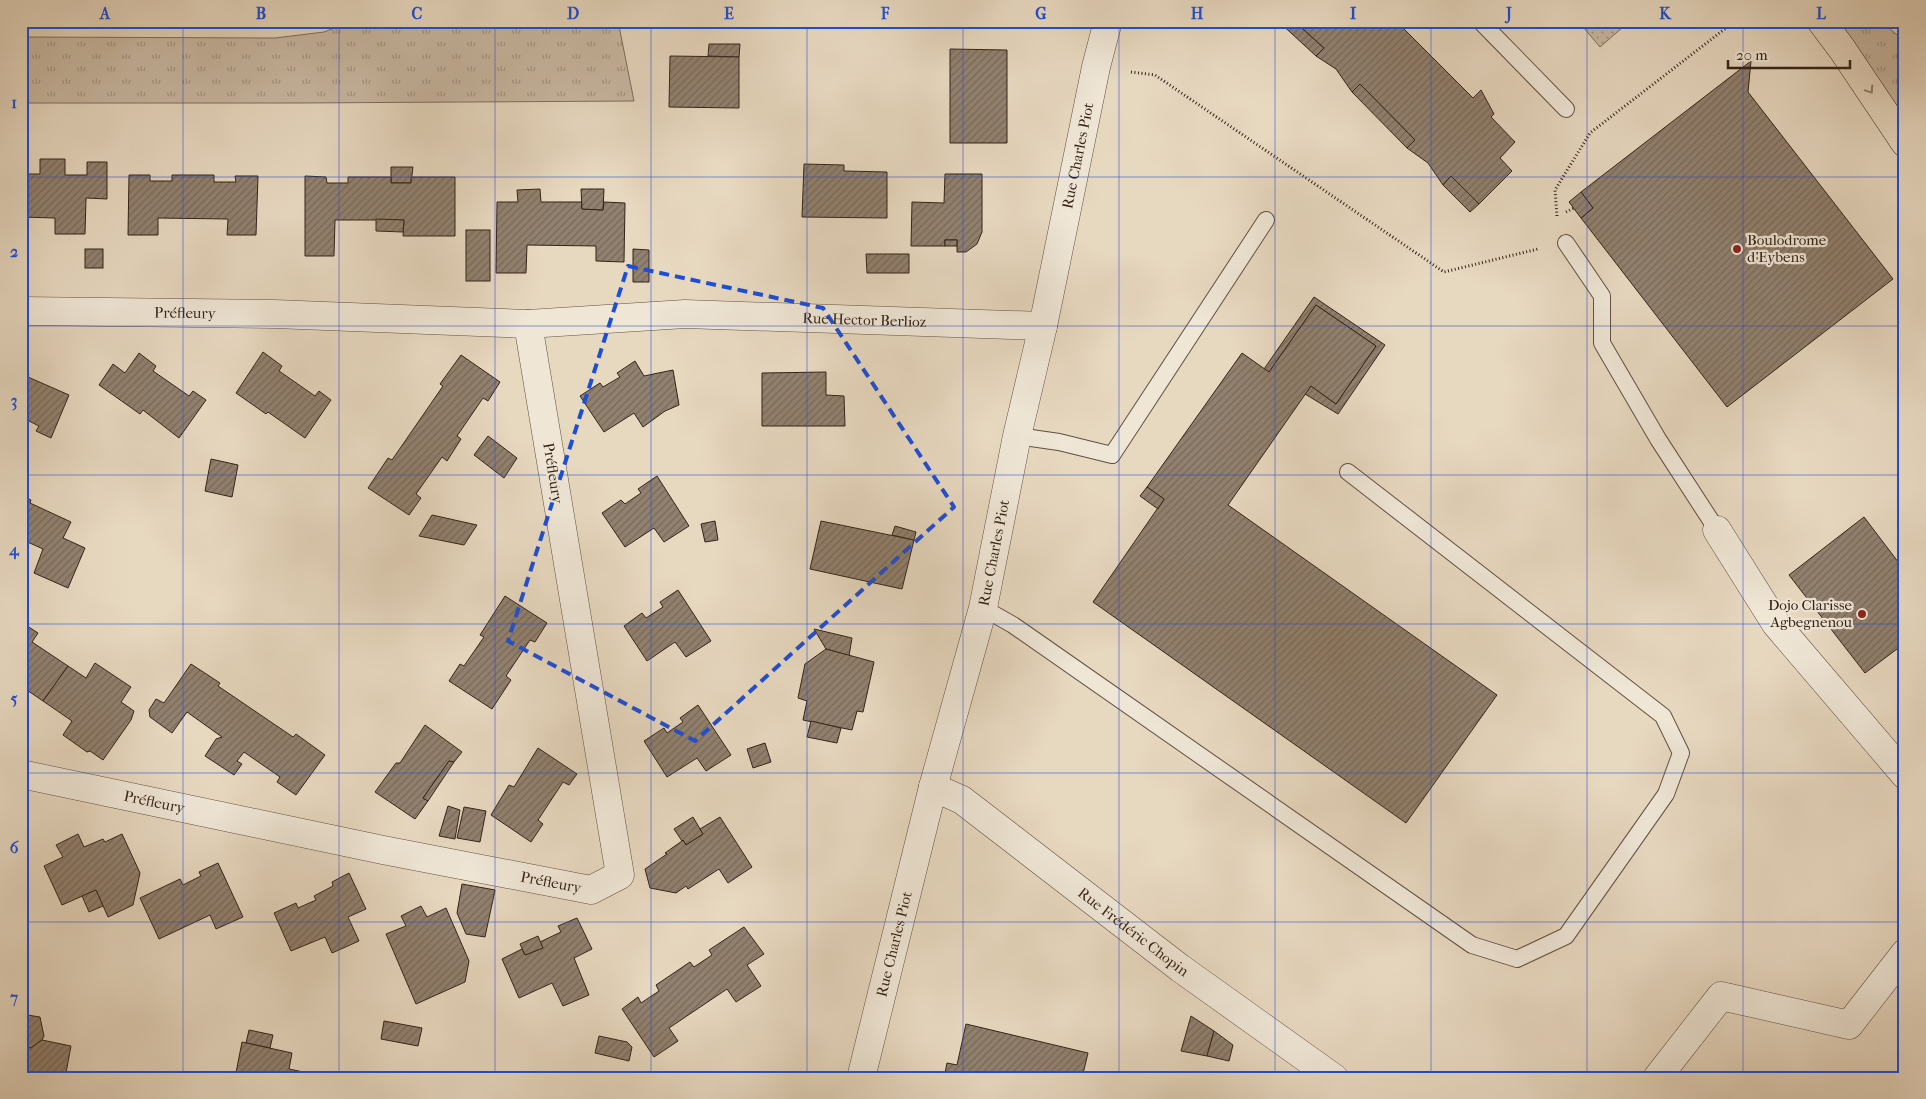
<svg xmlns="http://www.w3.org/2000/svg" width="1926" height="1099" font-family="'IM FELL French Canon',serif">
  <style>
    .grass { fill: url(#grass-tufts); stroke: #7e6e5e }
    .park { fill: url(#park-dots); stroke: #7e6e5e }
    .building { fill: url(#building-hatch); stroke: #342318 }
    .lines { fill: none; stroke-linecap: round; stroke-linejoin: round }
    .lane-casing { stroke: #615042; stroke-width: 18 }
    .street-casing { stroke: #615042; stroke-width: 29 }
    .highway-casing { stroke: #342318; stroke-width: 29 }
    .path { stroke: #342318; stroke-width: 3; stroke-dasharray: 1 2.5; stroke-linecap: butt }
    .lane { stroke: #efe6d6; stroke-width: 16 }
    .street { stroke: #efe6d6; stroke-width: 28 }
    .highway { stroke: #e7d8c0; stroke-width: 28 }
    .oneway { stroke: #8e7e6c }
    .marked { fill: none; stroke: #1d4ed8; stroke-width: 4; stroke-dasharray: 10 6; stroke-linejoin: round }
    .grid { fill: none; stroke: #1d4ed8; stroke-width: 1; stroke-opacity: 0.55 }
    .poi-dot { fill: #8f2418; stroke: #efe6d6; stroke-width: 2 }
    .labels { text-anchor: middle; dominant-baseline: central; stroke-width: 4.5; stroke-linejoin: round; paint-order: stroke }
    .street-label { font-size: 15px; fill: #342318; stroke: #efe6d6 }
    .poi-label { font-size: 15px; fill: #342318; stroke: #efe6d6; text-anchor: start }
    .neatline { fill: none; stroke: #1d4ed8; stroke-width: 2 }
    .grid-label { font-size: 16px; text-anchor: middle; font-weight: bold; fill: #1d4ed8 }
  </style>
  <defs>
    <pattern id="grass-tufts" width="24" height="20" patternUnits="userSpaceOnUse" patternTransform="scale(1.25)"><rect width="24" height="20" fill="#c9b9a3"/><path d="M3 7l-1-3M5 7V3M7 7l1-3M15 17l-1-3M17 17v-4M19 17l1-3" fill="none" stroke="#a49684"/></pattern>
    <pattern id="park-dots" width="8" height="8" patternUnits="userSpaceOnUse" patternTransform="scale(1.25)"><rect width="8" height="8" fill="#c9b9a3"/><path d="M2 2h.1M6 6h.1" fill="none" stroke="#a49684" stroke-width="1.8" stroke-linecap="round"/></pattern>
    <pattern id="building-hatch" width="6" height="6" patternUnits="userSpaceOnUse" patternTransform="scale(1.25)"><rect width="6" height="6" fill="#91816f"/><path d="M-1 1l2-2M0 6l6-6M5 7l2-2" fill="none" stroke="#77695a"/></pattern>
  </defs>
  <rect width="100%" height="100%" fill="#e7d8c0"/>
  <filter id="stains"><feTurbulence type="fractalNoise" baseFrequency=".004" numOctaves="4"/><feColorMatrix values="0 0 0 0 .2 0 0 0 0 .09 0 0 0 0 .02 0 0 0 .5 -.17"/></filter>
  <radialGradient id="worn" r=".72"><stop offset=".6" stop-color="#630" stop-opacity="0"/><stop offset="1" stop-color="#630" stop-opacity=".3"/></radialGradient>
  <g class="grass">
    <polygon points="352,21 618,21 634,101 297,103 21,103 21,37 275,38 324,32"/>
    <polygon points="1838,21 1881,21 1905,42 1905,122"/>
  </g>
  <polygon class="park" points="1578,21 1630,21 1600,47"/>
  <g class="building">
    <polygon points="1278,21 1294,21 1324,48 1316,56"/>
    <polygon points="1294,21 1404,21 1401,26 1473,98 1481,90 1494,114 1491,117 1515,142 1500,158 1512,171 1479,204 1451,176 1443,185 1428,163 1407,148 1415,140 1360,84 1352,92 1336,69 1316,56 1324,48"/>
    <polygon points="709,44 740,44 739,57 708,56"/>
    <polygon points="950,49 1007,50 1007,143 950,143"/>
    <polygon points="670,56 739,57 739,108 669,107"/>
    <polygon points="1751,61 1748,92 1893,279 1727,407 1581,218 1593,208 1581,192"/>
    <polygon points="1360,84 1415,140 1407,148 1352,92"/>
    <polygon points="40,159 65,159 65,175 87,175 87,162 107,162 107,199 86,198 85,234 55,234 55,218 21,217 21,174 40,174"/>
    <polygon points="804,164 844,165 844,171 887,172 887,218 802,217"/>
    <polygon points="391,167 413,167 411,183 391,183"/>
    <polygon points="945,174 982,174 982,232 977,244 966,252 957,252 957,240 945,240 945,246 911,246 912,202 944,203"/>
    <polygon points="129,175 150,175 150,181 172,181 172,175 214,175 214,182 236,182 235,176 258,176 256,235 227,235 228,219 158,218 158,235 128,235"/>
    <polygon points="305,176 326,177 327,183 348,183 348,177 391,177 391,183 411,183 411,177 455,177 455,236 403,236 404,220 335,220 334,256 305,256"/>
    <polygon points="1451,176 1479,204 1470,212 1443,185"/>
    <polygon points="540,189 541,202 582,202 582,209 603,210 604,202 625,203 624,262 596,261 596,246 527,245 526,273 496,273 497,202 518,202 517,190"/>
    <polygon points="581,189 604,189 603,210 582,209"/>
    <polygon points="1581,192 1593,208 1581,218 1569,202"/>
    <polygon points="376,219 404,220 403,232 376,231"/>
    <rect x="466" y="230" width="24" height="51"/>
    <rect x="945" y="240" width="12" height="6"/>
    <rect x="85" y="249" width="18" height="19"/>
    <polygon points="633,249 649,250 649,282 633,282"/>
    <polygon points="866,254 909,254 909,273 867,273"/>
    <polygon points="1314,297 1385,345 1338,414 1305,394 1311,386 1336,404 1376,346 1316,305 1269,372 1264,369"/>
    <polygon points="1316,305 1376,346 1336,404 1311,386 1228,505 1497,695 1406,823 1093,602 1164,499 1147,487 1242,353 1269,372"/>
    <polygon points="263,352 282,366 279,371 315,396 319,391 331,400 305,438 268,412 266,414 236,393"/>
    <polygon points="139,353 156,366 153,371 189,396 193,391 206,400 179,438 143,410 140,414 99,385 113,364 125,373"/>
    <polygon points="461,355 500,382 488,401 483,398 457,436 461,439 447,461 442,457 416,494 421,498 409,515 368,488 388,458 392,460 443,386 440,384"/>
    <polygon points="635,361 644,376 673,370 679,405 665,411 643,427 634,413 604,432 580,396 600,383 603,387 620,377 617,373"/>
    <polygon points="21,370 29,374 28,377 69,395 51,438 36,431 39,426 21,417"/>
    <polygon points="826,372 826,395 844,396 845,426 762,426 762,373"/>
    <polygon points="488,436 517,458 504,478 474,455"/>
    <polygon points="211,459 238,465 232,497 205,491"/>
    <polygon points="657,476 689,526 664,542 654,528 625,547 602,513 621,500 625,504 641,493 638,489"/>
    <polygon points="1147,487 1164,499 1158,509 1140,496"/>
    <polygon points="21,495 31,500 30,503 71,522 63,538 85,548 68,588 34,573 43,549 21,539"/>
    <polygon points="432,515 477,525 464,545 419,536"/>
    <polygon points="1864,517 1905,571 1905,643 1865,673 1789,575"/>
    <polygon points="715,521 718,540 705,542 701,524"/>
    <polygon points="821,521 914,540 902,589 810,569"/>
    <polygon points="895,526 916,532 914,540 892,535"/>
    <polygon points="678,590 711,641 686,657 675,642 647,661 624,626 642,613 646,618 663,607 660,602"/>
    <polygon points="505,596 547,623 535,642 530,640 506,676 511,680 492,709 449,681 460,664 464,666 484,637 480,635"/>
    <polygon points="21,622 38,633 32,642 68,666 43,701 21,686"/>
    <polygon points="814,629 852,638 849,656 826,649"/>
    <polygon points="826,649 874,662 863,712 857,711 852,730 803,720 807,701 798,698 805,664"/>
    <polygon points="95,663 131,687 121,702 134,711 131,720 103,760 90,751 87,752 63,735 72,721 43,701 68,666 86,678"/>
    <polygon points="191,664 220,683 218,686 293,737 296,734 325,755 296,795 277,782 280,777 244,752 237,761 242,764 234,775 205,756 216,739 222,737 187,712 172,733 150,717 149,710 156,699 164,703"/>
    <polygon points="698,705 731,755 706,771 697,758 667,777 644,741 664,728 667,733 683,722 680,718"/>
    <polygon points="811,721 841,728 837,743 807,737"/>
    <polygon points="425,725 462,752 454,762 449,761 423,798 428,801 415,819 375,792 396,763 400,763"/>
    <polygon points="765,743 771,762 753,768 747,749"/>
    <polygon points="538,748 577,774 569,785 563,782 538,820 543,824 531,842 491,815 509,785 514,787"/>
    <polygon points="449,761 454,762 428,801 423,798"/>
    <polygon points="448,806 460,810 455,839 439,836"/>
    <polygon points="464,807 486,811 480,842 457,838"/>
    <polygon points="693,817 703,834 686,845 683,840 682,841 674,829"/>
    <polygon points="720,817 752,867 728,883 719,869 688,889 686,886 676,893 650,888 645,869 667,854 665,853 682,841 683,840 686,845 703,834 700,829"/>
    <polygon points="78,834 84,847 103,839 105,842 122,834 140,873 133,905 108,917 96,890 62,905 44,866 63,857 56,845"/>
    <polygon points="218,863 243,917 216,929 210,915 159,939 140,898 180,879 183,885 201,876 199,872"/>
    <polygon points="349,873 366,909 348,917 359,941 332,953 325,937 291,951 274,913 296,903 298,908 316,900 314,896 333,886 332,882"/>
    <polygon points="462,884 495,890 485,937 466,934 457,913"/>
    <polygon points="96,890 103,906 89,912 82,896"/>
    <polygon points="421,906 427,917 446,908 469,961 465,982 416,1004 386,934 406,926 401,916"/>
    <polygon points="577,918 592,949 574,958 589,995 563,1006 552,983 519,998 502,959 522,949 525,955 543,948 540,942 561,932 558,926"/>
    <polygon points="744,927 764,954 747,965 761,986 736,1002 727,989 669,1028 678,1041 654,1057 622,1009 638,997 641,1003 659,991 656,985 690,962 694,967 712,955 709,950"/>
    <polygon points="538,936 543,948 525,955 520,944"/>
    <polygon points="21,1014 40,1017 44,1036 42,1040 31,1048 21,1046"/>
    <polygon points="1191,1016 1214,1031 1207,1056 1181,1051"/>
    <polygon points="384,1021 422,1028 418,1046 381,1039"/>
    <polygon points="966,1024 1088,1053 1082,1078 944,1078 947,1063 957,1065"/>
    <polygon points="249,1030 273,1035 270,1048 246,1043"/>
    <polygon points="1214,1031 1233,1045 1229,1061 1207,1056"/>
    <polygon points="599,1036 627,1042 632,1047 629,1061 595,1053"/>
    <polygon points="42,1040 71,1046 65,1078 21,1078 21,1046 31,1048"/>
    <polygon points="242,1042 292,1053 289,1069 313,1074 312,1078 235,1078"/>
  </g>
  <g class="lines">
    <defs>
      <g id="lane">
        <polyline points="1480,21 1566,109"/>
        <polyline points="1566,243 1602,296 1602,343 1658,439 1717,530"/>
        <polyline points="1017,436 1059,442 1112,455 1266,220"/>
        <polyline points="983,608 1013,625 1472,945 1517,959 1566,936 1666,794 1681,753 1663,716 1348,472"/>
      </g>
      <g id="street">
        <path id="s1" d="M21,311L274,314L528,324L685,314L1043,326"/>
        <polyline points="1717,530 1776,624 1905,775"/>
        <path id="s2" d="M21,774L383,850L591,890L620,875L528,324"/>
        <path id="s3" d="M933,787L962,800L1180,968L1334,1078"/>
        <path id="s4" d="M861,1078L933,787L983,608L1017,436L1043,326L1096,67L1108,21"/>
        <polyline points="1657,1078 1721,996 1849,1025 1905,953"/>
      </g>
      <polyline id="highway" points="1821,21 1842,49 1905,143"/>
    </defs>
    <use href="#lane" class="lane-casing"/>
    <use href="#street" class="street-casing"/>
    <use href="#highway" class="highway-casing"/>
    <g class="path">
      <polyline points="1131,72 1155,75 1444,272 1538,249"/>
      <polyline points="1566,212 1574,208"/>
      <polyline points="1557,216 1555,190 1590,133 1735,21"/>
    </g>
    <use href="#lane" class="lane"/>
    <use href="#street" class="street"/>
    <use href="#highway" class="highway"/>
  </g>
  <defs><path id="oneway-chevron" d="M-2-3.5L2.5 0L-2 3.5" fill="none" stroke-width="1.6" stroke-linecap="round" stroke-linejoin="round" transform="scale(1.25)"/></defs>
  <use class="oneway" href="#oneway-chevron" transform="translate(1870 90) rotate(56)"/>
  <path class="marked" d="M628,266L823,308L954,507L695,741L508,641Z"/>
  <path class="grid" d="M183,21V1078M339,21V1078M495,21V1078M651,21V1078M807,21V1078M963,21V1078M1119,21V1078M1275,21V1078M1431,21V1078M1587,21V1078M1743,21V1078M21,177H1905M21,326H1905M21,475H1905M21,624H1905M21,773H1905M21,922H1905"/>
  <g class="poi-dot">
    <circle cx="1737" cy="249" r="5"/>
    <circle cx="1862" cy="614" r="5"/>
  </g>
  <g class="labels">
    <g class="street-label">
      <text stroke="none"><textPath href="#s4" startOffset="948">Rue Charles Piot</textPath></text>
      <text stroke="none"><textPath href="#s1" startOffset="164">Préfleury</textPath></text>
      <text stroke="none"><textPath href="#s1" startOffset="844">Rue Hector Berlioz</textPath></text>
      <text transform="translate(553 473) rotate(81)">Préfleury</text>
      <text stroke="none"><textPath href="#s4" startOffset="542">Rue Charles Piot</textPath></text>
      <text stroke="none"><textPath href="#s2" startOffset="136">Préfleury</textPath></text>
      <text stroke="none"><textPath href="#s2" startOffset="541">Préfleury</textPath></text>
      <text stroke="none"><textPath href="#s3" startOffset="248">Rue Frédéric Chopin</textPath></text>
      <text stroke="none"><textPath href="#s4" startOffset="138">Rue Charles Piot</textPath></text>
    </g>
    <g class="poi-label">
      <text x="1747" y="240">Boulodrome<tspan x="1747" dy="17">d'Eybens</tspan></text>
      <text x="1852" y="605" text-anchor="end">Dojo Clarisse<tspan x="1852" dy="17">Agbegnenou</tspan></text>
    </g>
  </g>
  <rect width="1926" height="1099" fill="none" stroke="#e7d8c0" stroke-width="55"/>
  <path d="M1728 60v8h122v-8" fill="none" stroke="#342318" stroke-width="2.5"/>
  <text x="1736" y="60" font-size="15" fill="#342318" stroke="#efe6d6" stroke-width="4" paint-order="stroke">20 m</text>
  <rect x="28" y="28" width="1870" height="1044" class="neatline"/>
  <g class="grid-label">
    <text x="105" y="19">A</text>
    <text x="261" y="19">B</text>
    <text x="417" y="19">C</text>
    <text x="573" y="19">D</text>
    <text x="729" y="19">E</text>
    <text x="885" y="19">F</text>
    <text x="1041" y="19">G</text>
    <text x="1197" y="19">H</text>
    <text x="1353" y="19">I</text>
    <text x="1509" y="19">J</text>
    <text x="1665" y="19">K</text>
    <text x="1821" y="19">L</text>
    <text x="14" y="108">1</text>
    <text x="14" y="257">2</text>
    <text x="14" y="406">3</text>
    <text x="14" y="555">4</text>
    <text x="14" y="704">5</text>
    <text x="14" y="853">6</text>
    <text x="14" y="1003">7</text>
  </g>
  <rect width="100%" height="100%" filter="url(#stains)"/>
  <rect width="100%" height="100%" fill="url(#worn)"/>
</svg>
